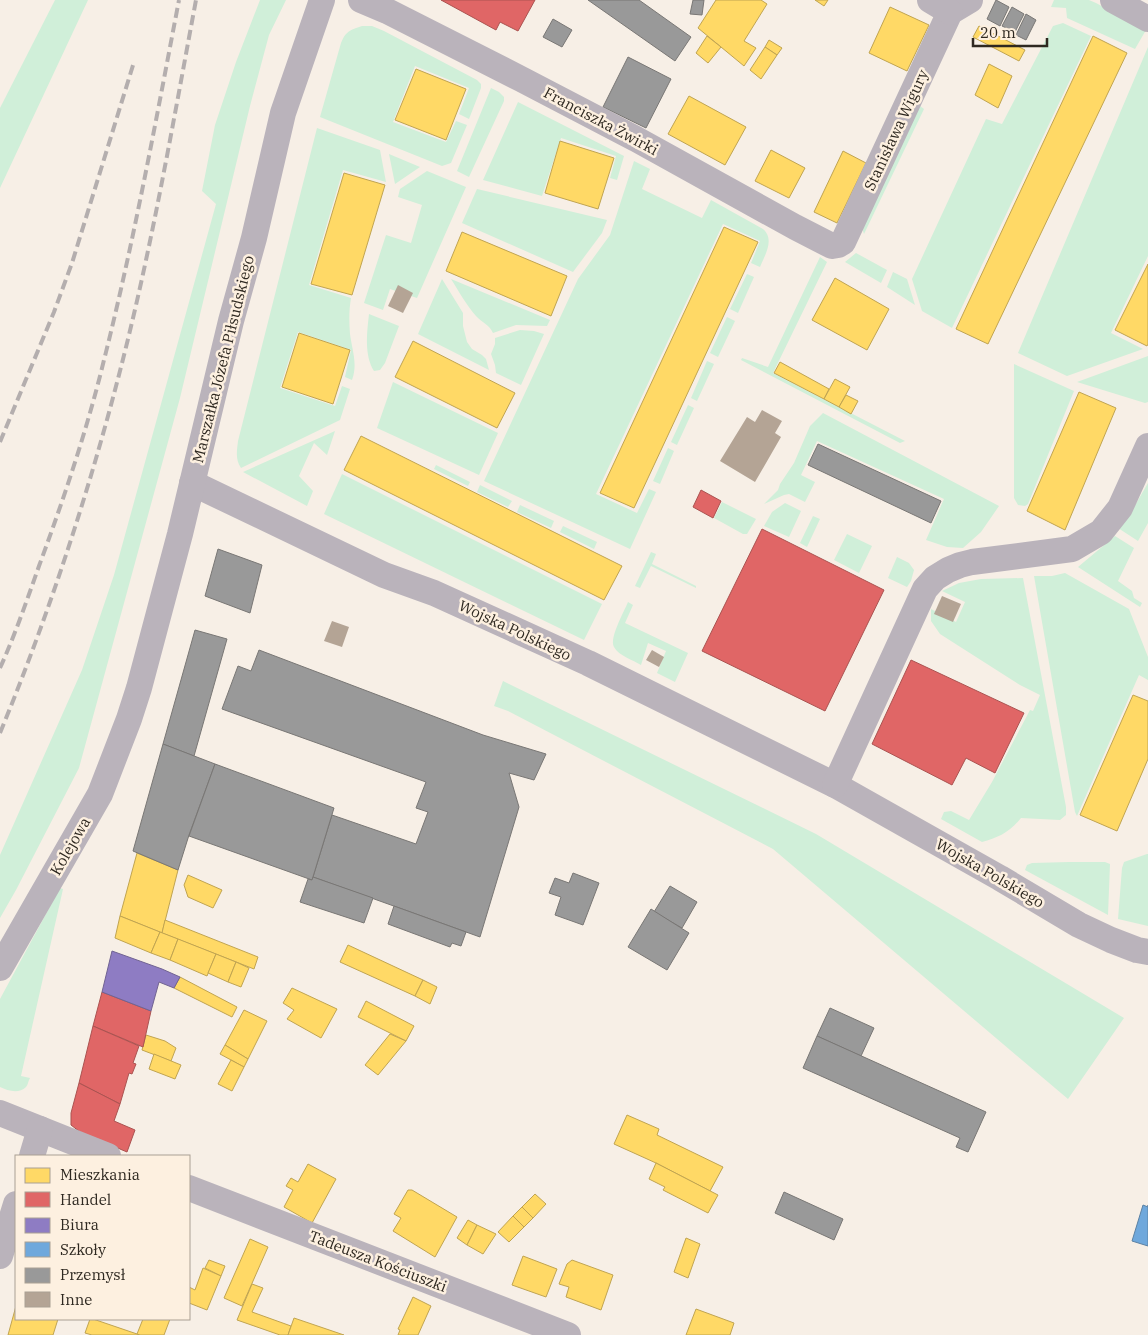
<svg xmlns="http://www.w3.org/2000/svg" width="1148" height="1335" font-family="'IBM Plex Serif',serif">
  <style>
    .green { fill: #d0efd9 }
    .homes { fill: #ffd966; stroke: #c0a451 }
    .shops { fill: #e06666; stroke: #ab5351 }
    .offices { fill: #8e7cc3; stroke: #716392 }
    .schools { fill: #6fa8dc; stroke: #5c82a4 }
    .industry { fill: #999; stroke: #797775 }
    .building { fill: #b4a495 }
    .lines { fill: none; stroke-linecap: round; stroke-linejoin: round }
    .minor { stroke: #bab3bb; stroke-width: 26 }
    .rail { stroke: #b4aeae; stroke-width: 4; stroke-dasharray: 10 5; stroke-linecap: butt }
    .labels { text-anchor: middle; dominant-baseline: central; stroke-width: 5; stroke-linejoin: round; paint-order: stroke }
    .street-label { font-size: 15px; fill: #2e2820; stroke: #fdf0e0 }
  </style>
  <rect width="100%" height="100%" fill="#f7efe6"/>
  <g class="green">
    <polygon points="55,0 88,0 0,188 0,108"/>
    <polygon points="260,0 286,0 269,35 250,106 180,398 79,768 16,890 0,918 0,855 82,670 114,575 216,204 202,191 215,125 236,62"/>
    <polygon points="1054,0 1089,0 1096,3 1146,30 1135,49 1067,18 1066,8 1051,7"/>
    <polygon points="1063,23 1091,36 952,328 922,311 912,279 986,119 1002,124 1053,26"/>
    <path d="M362,26H372L384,31L477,80L481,84V88L469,119L459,114L469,88L415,66L393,122L446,142L456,121L467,125L451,163L442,166L320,117L341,43C346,31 350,30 362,26Z"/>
    <polygon points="1148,47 1148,256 1111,333 1143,349 1067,376 1018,353"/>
    <polygon points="491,88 499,92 504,97 504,101 469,177 457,171"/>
    <polygon points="518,102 624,156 617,180 610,178 616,156 561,138 542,196 483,180"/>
    <polygon points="920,106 924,109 864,234 862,228"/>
    <path d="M317,128L380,150L386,182L343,170L309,285L351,298C349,310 349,321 350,334C352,350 358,364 352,380L345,377L351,350L298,332L280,388L335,406L342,386L350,389L340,420L241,468C235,460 237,450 238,441Z"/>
    <polygon points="389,154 420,167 395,184"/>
    <path d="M634,161L650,169L642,189L702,218L711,200L763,229C775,239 765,255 760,267L751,263L760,241L723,224L596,494L637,513L649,489L656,492L630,549L484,481L578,279L610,235Z"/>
    <polygon points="427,171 466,187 417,298 390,289 383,310 364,303 386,235 411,243 422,205 398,197 400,189"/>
    <polygon points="477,189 607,220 602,233 573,272 462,223"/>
    <polygon points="856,253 887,270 881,283 845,262"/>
    <polygon points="820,257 827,262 773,373 905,441 900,443 741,360 742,358 768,367"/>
    <polygon points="893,272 907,279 915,305 887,287"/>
    <polygon points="747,274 754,277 738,313 730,309"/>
    <polygon points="442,279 463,313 463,326 467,342 472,349 482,355 486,359 489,370 418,334"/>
    <path d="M451,279L550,320L547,326L516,325L493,333C489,324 482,323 476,316C467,306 458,290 451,279Z"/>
    <path d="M369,314L399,326L385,363L380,370L374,371C364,355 367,332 369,314Z"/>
    <polygon points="727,317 735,321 718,357 710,353"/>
    <polygon points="520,330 534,331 544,334 521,385 496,373 495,365 491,354 495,344 495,338"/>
    <polygon points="1148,356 1148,402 1145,403 1077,382"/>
    <polygon points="707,361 714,364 697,401 691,398"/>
    <polygon points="1014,364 1074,391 1028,504 1025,506 1018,505 1014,498"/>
    <polygon points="393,382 498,433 479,475 377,428"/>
    <polygon points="688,405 694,408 677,445 671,442"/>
    <polygon points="823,413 999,506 981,532 963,548 947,547 926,540 944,499 817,441 801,475 815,482 805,502 789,494 784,495 764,504 778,490 780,484 794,463 810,426"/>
    <polygon points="335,431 327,455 314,443 299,476 313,491 307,506 243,472"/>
    <polygon points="668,448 674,451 660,484 653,481"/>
    <polygon points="436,465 470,482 468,486 434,469"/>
    <polygon points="342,474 602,604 584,640 324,514"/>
    <polygon points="1148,483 1148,523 1138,541 1118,528 1134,507"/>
    <polygon points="480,485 512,501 508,507 477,492"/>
    <polygon points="722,502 756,519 747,534 743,534 714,518"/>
    <polygon points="785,503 801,511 789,537 764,526 772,512"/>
    <polygon points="520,505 554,521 551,528 517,512"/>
    <polygon points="813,516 820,519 807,547 800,543"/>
    <polygon points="563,526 597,542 594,549 560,532"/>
    <polygon points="847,534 872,546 859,573 834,560"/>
    <polygon points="1115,536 1134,548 1118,581 1132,591 1134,598 1142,603 1140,607 1078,567"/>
    <polygon points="651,552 656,554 652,564 696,586 696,588 651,566 640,588 635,586"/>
    <polygon points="897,557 909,563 914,570 911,581 907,587 888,578"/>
    <polygon points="1065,573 1129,609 1148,657 1148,680 1139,675 1077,816 1075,812 1034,576 1052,576"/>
    <path d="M1023,578L1066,807V815L1060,820L1021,818C1010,832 998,838 982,842L941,819L944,812L951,811L969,820L992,782L1030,710L1033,711L1040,695L1020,685L940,634L931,621V609L956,622L965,602L942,591L959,583L981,579Z"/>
    <path d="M628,602L633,605L625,623L688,653L675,682L657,673L666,651L648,643L641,665C633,660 619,656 614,647C609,638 624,612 628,602Z"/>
    <polygon points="503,681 816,834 1124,1018 1068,1099 773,849 508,711 494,706"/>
    <polygon points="1147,854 1148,854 1148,926 1118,919 1122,868 1124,862"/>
    <polygon points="1069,862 1105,862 1110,864 1108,915 1025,870 1027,865 1032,863"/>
    <path d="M60,888L63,889L21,1076L30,1078C28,1081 28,1085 26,1087C19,1094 8,1091 0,1087V999Z"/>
  </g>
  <g class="homes">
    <polygon points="716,0 761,0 767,4 744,41 756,48 744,66 698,28"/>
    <polygon points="815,0 828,0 824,6"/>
    <polygon points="890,7 929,25 907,71 869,53"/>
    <polygon points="979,26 1025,50 1019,61 973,37"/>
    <polygon points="707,36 721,47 708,63 696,53"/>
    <polygon points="1093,36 1127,53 988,344 956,329"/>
    <polygon points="769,40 782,48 777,55 765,47"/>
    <polygon points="765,47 777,55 761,79 750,70"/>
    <polygon points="989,64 1012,76 998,108 975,95"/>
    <polygon points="416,69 466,89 446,140 395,120"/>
    <polygon points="689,96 746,127 725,165 668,134"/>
    <polygon points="560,141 614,158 598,209 545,193"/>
    <polygon points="771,150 805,168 789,198 755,181"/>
    <polygon points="843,151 866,163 837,223 814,212"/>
    <polygon points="344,173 385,185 352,295 311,284"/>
    <polygon points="724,227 758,242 634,508 600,493"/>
    <polygon points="462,232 567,276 551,316 446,271"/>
    <polygon points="1148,264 1148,344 1147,346 1115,330"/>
    <polygon points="835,278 889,309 867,350 812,320"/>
    <polygon points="299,333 350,350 333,404 282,387"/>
    <polygon points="413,341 515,393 497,428 395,377"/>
    <polygon points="780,362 829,389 824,399 774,373"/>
    <polygon points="835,379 850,387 839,407 824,399"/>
    <polygon points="1079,392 1116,408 1065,530 1027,511"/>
    <polygon points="846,395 858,401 851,414 839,407"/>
    <polygon points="361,436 622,566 604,600 344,470"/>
    <polygon points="1133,695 1148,701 1148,759 1117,831 1080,815"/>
    <polygon points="137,853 178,870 162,933 120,916"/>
    <polygon points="188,875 222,890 213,908 188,897 184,885"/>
    <polygon points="120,916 160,932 151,953 115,938"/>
    <polygon points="165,920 258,957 254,969 162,933"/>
    <polygon points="160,932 178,939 170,960 151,953"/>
    <polygon points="178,939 216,954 207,976 170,960"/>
    <polygon points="348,945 423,980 415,996 340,962"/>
    <polygon points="216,954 236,962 228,982 208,973"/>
    <polygon points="236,962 249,968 241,987 228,982"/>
    <polygon points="180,977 237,1007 232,1017 174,988"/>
    <polygon points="423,980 437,987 430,1004 415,996"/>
    <polygon points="292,988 337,1009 321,1038 287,1019 294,1010 283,1003"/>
    <polygon points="366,1001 414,1026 406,1041 358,1017"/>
    <polygon points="244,1010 267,1021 248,1059 225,1045"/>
    <polygon points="390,1034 406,1041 378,1075 365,1065"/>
    <polygon points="146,1035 165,1041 176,1048 171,1061 142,1050"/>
    <polygon points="225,1045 248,1059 244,1067 220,1054"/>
    <polygon points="154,1054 181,1065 175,1079 149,1069"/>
    <polygon points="231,1060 244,1067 232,1091 218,1084"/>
    <polygon points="627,1115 659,1129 657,1135 723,1167 710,1191 656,1163 614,1144"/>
    <polygon points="656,1163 718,1195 708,1213 663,1190 665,1187 649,1179"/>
    <polygon points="308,1164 336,1179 312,1223 284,1207 293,1190 286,1186 291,1178 298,1182"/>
    <polygon points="408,1190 412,1190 457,1217 435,1257 393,1231 401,1218 394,1214"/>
    <polygon points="535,1194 546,1204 533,1218 522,1207"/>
    <polygon points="522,1207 533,1218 524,1227 513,1216"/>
    <polygon points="513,1216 524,1227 509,1242 498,1232"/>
    <polygon points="468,1220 477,1225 467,1245 457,1238"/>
    <polygon points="477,1225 496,1234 483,1254 467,1245"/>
    <polygon points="686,1238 700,1244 688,1278 674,1272"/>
    <polygon points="250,1239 268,1247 242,1306 224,1298"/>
    <polygon points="523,1256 557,1269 546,1297 512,1285"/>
    <polygon points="209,1260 225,1266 221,1276 205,1268"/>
    <polygon points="572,1260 613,1275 601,1310 566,1297 569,1287 559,1284 567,1264"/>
    <polygon points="203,1268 221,1276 207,1310 189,1303 189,1287 195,1290"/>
    <polygon points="252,1284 263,1288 252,1312 291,1326 288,1335 280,1335 237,1320"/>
    <polygon points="413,1297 431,1306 418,1335 398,1335 400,1330 398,1329"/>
    <polygon points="16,1306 16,1319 58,1319 53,1335 8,1335"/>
    <polygon points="696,1309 734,1323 730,1335 686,1335"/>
    <polygon points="294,1318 344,1335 288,1335"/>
    <polygon points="90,1319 93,1319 140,1335 92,1335 85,1333"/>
    <polygon points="143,1319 170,1319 164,1335 140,1335 137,1334"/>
  </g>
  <g class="shops">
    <polygon points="441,0 535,0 518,31 500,22 496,30"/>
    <polygon points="701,490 721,501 713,518 693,507"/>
    <polygon points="762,529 884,590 825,711 702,651"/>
    <polygon points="911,660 1024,713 995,773 966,758 952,785 872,744"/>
    <polygon points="102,992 151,1011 143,1047 93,1026"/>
    <polygon points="93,1026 139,1046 133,1063 136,1064 132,1074 129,1073 120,1104 79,1083"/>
    <polygon points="79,1083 120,1104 114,1121 135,1130 127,1152 80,1132 71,1125 71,1113"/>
  </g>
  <polygon class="offices" points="112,951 162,969 180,977 174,988 159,982 151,1011 102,992"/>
  <polygon class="schools" points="1143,1205 1148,1207 1148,1205 1148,1246 1132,1241"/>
  <g class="industry">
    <polygon points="588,0 639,0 691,37 675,61"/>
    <polygon points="693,0 704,0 702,15 690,14"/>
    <polygon points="996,0 1009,7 1000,26 987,19"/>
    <polygon points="1012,7 1024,14 1015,32 1002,26"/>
    <polygon points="1026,14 1036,20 1026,40 1016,35"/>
    <polygon points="553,19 572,30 562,47 543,37"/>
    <polygon points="628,57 671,79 646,128 603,107"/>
    <polygon points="818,444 941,501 931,523 808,465"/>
    <polygon points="218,549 262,565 250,613 205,596"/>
    <polygon points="195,630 227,639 194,756 163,744"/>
    <polygon points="259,650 483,735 546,754 534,780 509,773 519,807 480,937 313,877 332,815 416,844 428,812 416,808 426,782 222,709 238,666 251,671"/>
    <polygon points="163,744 215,764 189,835 178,870 133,851"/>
    <polygon points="215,764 334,808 312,880 189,836"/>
    <polygon points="573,873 599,883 583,925 555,915 561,897 549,893 555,878 569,883"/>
    <polygon points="313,877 373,898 364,923 300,902 308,879 312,880"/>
    <polygon points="670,886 697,902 682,928 654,912"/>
    <polygon points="394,906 466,932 461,946 452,943 450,947 388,924"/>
    <polygon points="651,909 689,933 667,970 628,947"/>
    <polygon points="830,1008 874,1028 861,1056 817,1036"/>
    <polygon points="817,1036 986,1112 968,1152 956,1147 960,1138 803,1068"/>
    <polygon points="784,1192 843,1219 834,1240 775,1213"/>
  </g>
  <g class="building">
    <polygon points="398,285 413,293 403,313 388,306"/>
    <polygon points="762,410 782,421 775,433 781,437 755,482 720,461 747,417 755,422"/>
    <polygon points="942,596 961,604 953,622 934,614"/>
    <polygon points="332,621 349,627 342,647 324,641"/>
    <polygon points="652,650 664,657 659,667 646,660"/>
  </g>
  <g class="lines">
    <g class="minor">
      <polyline points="361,0 387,11 521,79 636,139 795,227 832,246 838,245 843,242 950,12 970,0"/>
      <polyline points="930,0 950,12"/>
      <polyline points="1113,0 1148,19"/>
      <polyline points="192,483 384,575 434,593 588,663 835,785 1000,878 1079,925 1111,940 1137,950 1148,952"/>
      <polyline points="835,785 925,589 935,578 948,570 960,565 972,562 1072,549 1101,532 1120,508 1148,446"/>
      <polyline points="0,968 100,794 129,719 139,688 180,534 231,321 254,238 283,113 322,0"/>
      <polyline points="0,1113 108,1156"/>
      <polyline points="32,1156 40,1129"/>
      <polyline points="189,1188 568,1335"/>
      <polyline points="0,1256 16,1204"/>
    </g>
    <g class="rail">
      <polyline points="0,442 54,312 72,263 134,62"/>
      <path d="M0,668C15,635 27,600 39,566C64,498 87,430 104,360C134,241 156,120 179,0"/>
      <path d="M0,733C49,614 89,492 121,367C152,246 173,123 196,0"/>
    </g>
  </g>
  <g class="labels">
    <g class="street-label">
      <text transform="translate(601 121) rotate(28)">Franciszka Żwirki</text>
      <text transform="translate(896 130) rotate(-65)">Stanisława Wigury</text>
      <text transform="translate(223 359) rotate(-76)">Marszałka Józefa Piłsudskiego</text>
      <text transform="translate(515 630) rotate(25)">Wojska Polskiego</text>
      <text transform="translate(70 846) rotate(-60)">Kolejowa</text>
      <text transform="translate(990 873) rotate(30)">Wojska Polskiego</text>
      <text transform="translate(378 1261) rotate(21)">Tadeusza Kościuszki</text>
    </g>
  </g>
  <rect x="15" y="1155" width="175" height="165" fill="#fdf0e0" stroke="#aaa093"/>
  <rect x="25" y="1168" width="25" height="15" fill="#ffd966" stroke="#aaa093"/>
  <text x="60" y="1180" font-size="15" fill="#2e2820">Mieszkania</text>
  <rect x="25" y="1192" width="25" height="15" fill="#e06666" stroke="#aaa093"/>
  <text x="60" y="1205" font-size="15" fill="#2e2820">Handel</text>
  <rect x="25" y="1218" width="25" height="15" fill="#8e7cc3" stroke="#aaa093"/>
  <text x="60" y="1230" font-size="15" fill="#2e2820">Biura</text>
  <rect x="25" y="1242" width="25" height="15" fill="#6fa8dc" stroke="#aaa093"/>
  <text x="60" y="1255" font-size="15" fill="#2e2820">Szkoły</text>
  <rect x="25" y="1268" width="25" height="15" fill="#999999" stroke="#aaa093"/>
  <text x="60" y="1280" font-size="15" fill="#2e2820">Przemysł</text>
  <rect x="25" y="1292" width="25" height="15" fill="#b4a495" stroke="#aaa093"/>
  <text x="60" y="1305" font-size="15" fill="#2e2820">Inne</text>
  <path d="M973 38v8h74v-8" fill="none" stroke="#2e2820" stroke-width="2.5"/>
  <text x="980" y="38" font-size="15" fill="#2e2820" stroke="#fdf0e0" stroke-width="4" paint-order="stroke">20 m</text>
</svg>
